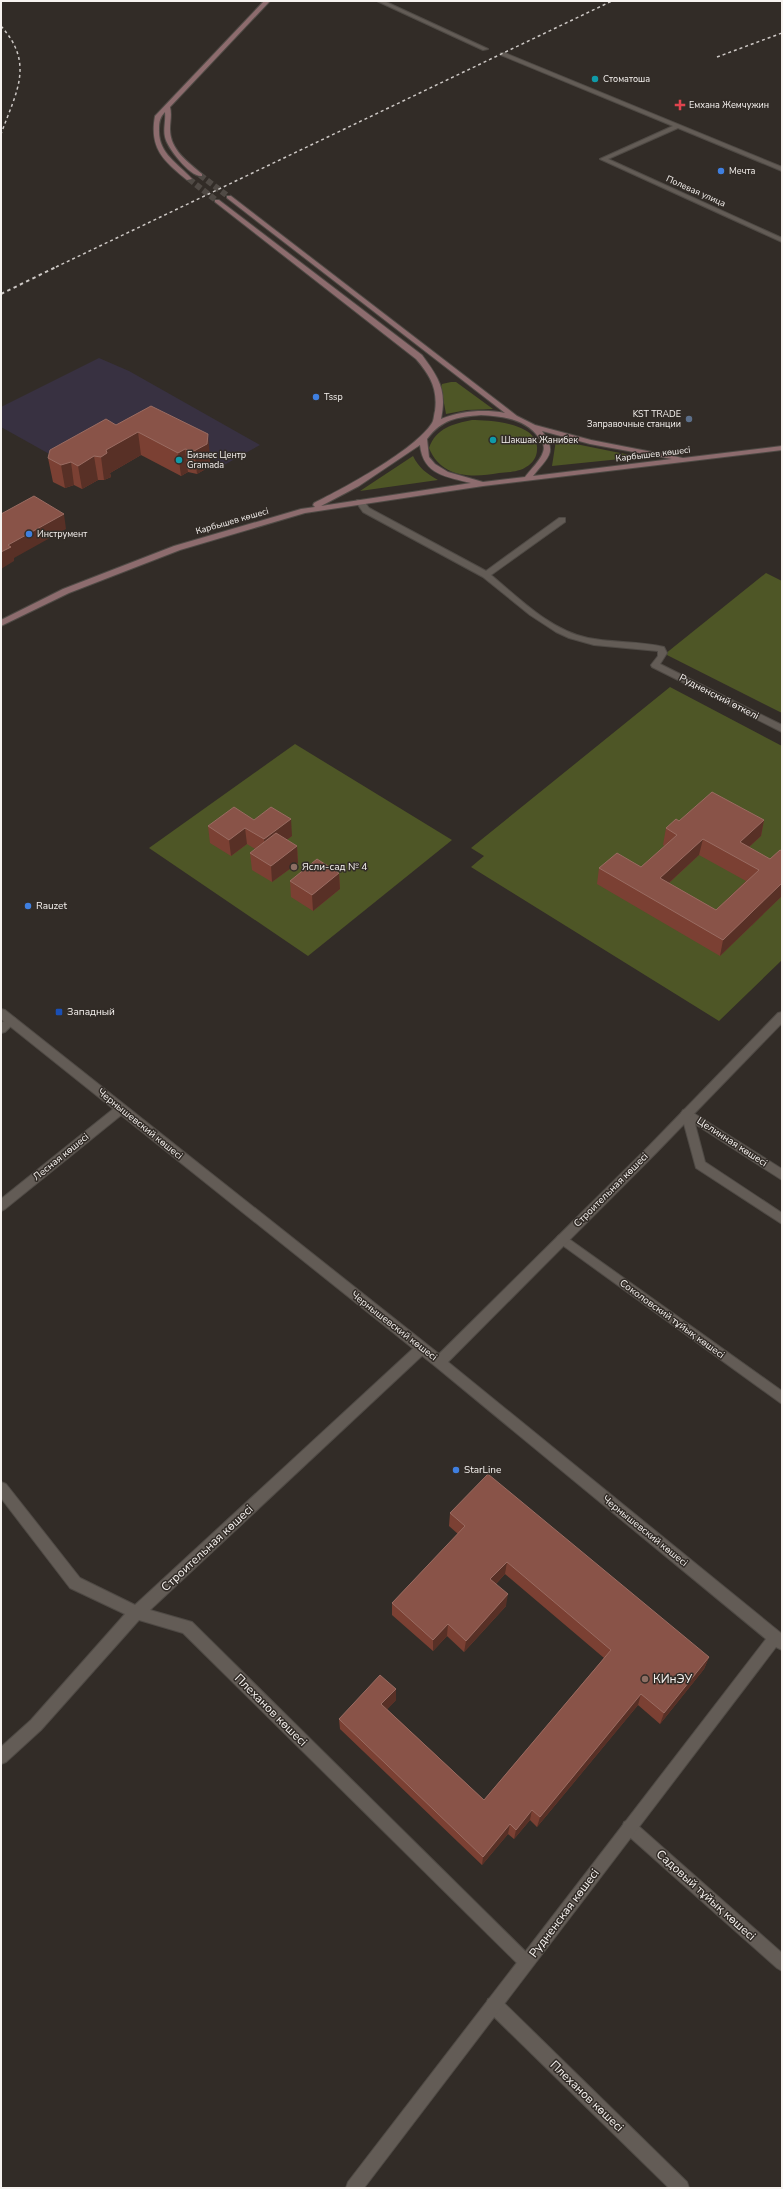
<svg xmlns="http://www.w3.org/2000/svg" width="783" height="2189" font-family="'Nunito Sans',sans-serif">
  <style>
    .commercial { fill: #383141 }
    .green { fill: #4e5626 }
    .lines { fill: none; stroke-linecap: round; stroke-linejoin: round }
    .secondary-tunnel { stroke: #504a45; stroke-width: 6; stroke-dasharray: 6 3; stroke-linecap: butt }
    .minor-casing { stroke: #4f4a45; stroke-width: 2 }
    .tertiary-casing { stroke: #4f4a45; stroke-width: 2 }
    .secondary-casing { stroke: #4f4a45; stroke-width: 2 }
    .minor { fill: #635c56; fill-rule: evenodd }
    .tertiary { fill: #635c56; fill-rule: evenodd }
    .secondary { fill: #8d6c6e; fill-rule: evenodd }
    .rail-far1 { stroke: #cdc8c5; stroke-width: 1.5; stroke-dasharray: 3 3; stroke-linecap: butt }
    .rail { stroke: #cdc8c5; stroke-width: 2; stroke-dasharray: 3.5 3.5; stroke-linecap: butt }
    .wall { fill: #7b4033; fill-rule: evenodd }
    .shaded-wall { fill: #583026 }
    .building { fill: #895348; stroke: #9a6c62; fill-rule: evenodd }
    .culture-dot { fill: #0f9aa8; stroke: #322c27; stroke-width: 1.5 }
    .health-dot { fill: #e0444e; stroke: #322c27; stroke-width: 1.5 }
    .shop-dot { fill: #3f7fe0; stroke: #322c27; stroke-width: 1.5 }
    .service-dot { fill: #5c6f8a; stroke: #322c27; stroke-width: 1.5 }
    .education-dot { fill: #8d6e63; stroke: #322c27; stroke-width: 1.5 }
    .transit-dot { fill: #1a4fb4; stroke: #322c27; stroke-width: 1.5 }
    .labels { text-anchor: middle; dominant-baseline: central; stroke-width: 3; stroke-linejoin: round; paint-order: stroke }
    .far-poi-label { font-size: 9px; fill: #f7f3f0; stroke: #322c27; text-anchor: start }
    .far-street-label { font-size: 9px; fill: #f7f3f0; stroke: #322c27 }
    .street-label { font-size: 10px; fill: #f7f3f0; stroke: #322c27 }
    .poi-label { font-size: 10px; fill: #f7f3f0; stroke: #322c27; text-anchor: start }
    .near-street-label { font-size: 12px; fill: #f7f3f0; stroke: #322c27 }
    .near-poi-label { font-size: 12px; fill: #f7f3f0; stroke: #322c27; text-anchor: start }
  </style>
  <rect width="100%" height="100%" fill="#322c27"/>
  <polygon class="commercial" points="99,358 129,371 260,445 224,465 154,429 69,465 1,427 1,407"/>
  <g class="green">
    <polygon points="451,382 456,382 493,409 467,410 446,414 441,387 442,384"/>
    <path d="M472,420C489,420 540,423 537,450C537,457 532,464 526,467C519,472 508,472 499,473C472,478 441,478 429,448C436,428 453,424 472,420Z"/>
    <polygon points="556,440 640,457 552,466"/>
    <path d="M413,456C419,468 426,473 438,480L360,491Z"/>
    <polygon points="766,573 782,581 782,713 665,654"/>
    <polygon points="670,687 782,746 782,960 719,1021 471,867 484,856 471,848"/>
    <polygon points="295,744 452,840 308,956 149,848"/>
  </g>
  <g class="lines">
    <g class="secondary-tunnel">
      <polyline points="200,175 229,197"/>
      <polyline points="189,179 217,201"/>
    </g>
    <defs>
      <g id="minor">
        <polygon points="377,1 384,1 488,49 483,50"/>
        <polygon points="501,53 505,53 782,167 782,171 678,128 608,159 782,238 782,242 600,159 673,126 501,55"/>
        <path d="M357,500H363L369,508L486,571L559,518H565V522L491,575C520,599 550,630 588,638C613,643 639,641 664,647L667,653L660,664L782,725V732L652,667L651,665L658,656V651L594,645L569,638L556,632L530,615L483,577L363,512L356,502Z"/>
        <polygon points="11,1017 15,1018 16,1021 5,1032 1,1033 1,1023"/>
        <polygon points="121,1105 125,1106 127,1109 125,1112 5,1209 1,1211 1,1199 117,1106"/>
        <polygon points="687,1109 782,1169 782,1180 695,1124 705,1162 782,1213 782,1224 696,1168 681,1113 683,1110"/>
        <polygon points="562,1234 782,1391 782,1404 558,1242 556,1239 558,1236"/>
        <polygon points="422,1343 426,1344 428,1348 426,1352 150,1610 192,1622 531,1957 534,1962 531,1967 526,1970 521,1967 183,1633 139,1620 41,1730 6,1762 1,1764 1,1747 31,1720 125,1614 70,1588 1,1498 1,1482 6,1484 80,1578 135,1605 418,1344"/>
        <polygon points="629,1820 634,1822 782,1953 782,1971 777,1968 624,1832 622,1827 624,1822"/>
        <polygon points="494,1997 500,1999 687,2182 689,2188 669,2188 488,2011 486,2005 488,1999"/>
      </g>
      <polygon id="tertiary" points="1,1009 5,1010 439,1354 649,1146 778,1013 782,1012 782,1023 657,1152 448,1362 782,1634 782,1650 776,1647 364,2188 346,2188 348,2182 766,1639 435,1366 1,1019"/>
      <g id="secondary">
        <path d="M264,1H270L170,107C172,115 170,121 170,129C170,150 188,162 202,174V176C191,178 167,148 165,137C163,129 166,121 165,112C160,117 159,122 159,129C158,154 178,163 192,179L187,180C164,161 149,149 155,116Z"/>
        <path d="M227,196H231L517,416L535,425L591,440L683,458L782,446V450L483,486L305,513L180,550L69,593L1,626V620L63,589L174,546L301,509L315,507L313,505L314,503C344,488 415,450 432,423C434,420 434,414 435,411C438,389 430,375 416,359L215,202V200H219L422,355C439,378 447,390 441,419C461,411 484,409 505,413L227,198ZM481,415C502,416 526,419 539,438C543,442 545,447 543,452C541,460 530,470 525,477L483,482L448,472L435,464L429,457L427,439C442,419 457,417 481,415ZM542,431L590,444L672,459L533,476C548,457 558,453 542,431ZM420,445C423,475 447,477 471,483L321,506L359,486Z"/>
      </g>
    </defs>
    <use href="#minor" class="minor-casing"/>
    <use href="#tertiary" class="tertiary-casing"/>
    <use href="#secondary" class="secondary-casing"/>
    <use href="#minor" class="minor"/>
    <use href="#tertiary" class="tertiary"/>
    <use href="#secondary" class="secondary"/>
    <g class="rail-far1">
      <path d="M1,26C35,64 16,92 1,134"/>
      <polyline points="717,57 782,33"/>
      <polyline points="56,267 612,1"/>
    </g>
    <polyline class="rail" points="1,294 58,266"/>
  </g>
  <g class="wall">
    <polygon points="151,406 210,458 209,467 197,474 188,472 181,476 141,455 110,473 111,477 104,480 98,480 82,489 74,485 65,488 53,482 48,458 116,425"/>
    <polygon points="254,820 292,836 286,840 297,846 298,863 272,882 252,870 250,853 255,849 247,844 231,856 210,843 208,826"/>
    <path d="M764,820L761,836L749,847L770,859L782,851V896L720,956L597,884L599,868L641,867L665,846L663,845L666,828L679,821ZM699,855L746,881L716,910L669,883Z"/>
    <polygon points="339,873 340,889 313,911 291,897 290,881"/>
    <polygon points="450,1513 709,1657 704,1669 660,1724 638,1705 537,1827 530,1820 514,1839 508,1834 482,1865 340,1729 339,1719 396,1700 387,1709 484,1800 604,1658 505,1574 496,1584 506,1606 464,1652 447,1636 433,1651 392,1615 392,1603 458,1534 449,1526"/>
  </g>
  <g class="shaded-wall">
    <polygon points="138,432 141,455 110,473 111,477 104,480 101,457 106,450"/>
    <polygon points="208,434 210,458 209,467 197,474 194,451"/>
    <polygon points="185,449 188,472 181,476 178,453"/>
    <polygon points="94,456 98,480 82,489 78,466"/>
    <polygon points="71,462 74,485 65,488 61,465"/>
    <polygon points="64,514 66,529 14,558 14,561 1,569 1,552 8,545"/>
    <polygon points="291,819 292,836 265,856 264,839"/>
    <polygon points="764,820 761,836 737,858 740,842"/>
    <polygon points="245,828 247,844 231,856 229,840"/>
    <polygon points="703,839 699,855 657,894 660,878"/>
    <polygon points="297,846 298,863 272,882 271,866"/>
    <polygon points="339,873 340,889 313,911 312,895"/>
    <polygon points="782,883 782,896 720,956 723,940"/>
    <polygon points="507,1562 505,1574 489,1591 490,1579"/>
    <polygon points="508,1594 506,1606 464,1652 466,1641"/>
    <polygon points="448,1624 447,1636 433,1651 433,1640"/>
    <polygon points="709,1657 704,1669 660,1724 664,1713"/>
    <polygon points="396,1689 396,1700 382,1715 381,1704"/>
    <polygon points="641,1694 638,1705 537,1827 540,1817"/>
    <polygon points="532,1810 530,1820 514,1839 516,1830"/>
    <polygon points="510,1824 508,1834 482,1865 483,1857"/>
  </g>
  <g class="building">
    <polygon points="151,406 208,434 207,444 194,451 185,449 178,453 138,432 106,450 107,453 101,457 94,456 78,466 71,462 61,465 48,458 50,450 106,419 116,425"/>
    <polygon points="34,496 64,514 8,545 11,547 1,552 1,514"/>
    <path d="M712,792L764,820L740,842L770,859L780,850L782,851V883L723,940L599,868L617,853L641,867L677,835L666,828L676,819L679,821ZM703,839L759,870L716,910L660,878Z"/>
    <polygon points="234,807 254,820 271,807 291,819 264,839 245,828 229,840 208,826"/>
    <polygon points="276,833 297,846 271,866 250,853"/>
    <polygon points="317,859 339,873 312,895 290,881"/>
    <polygon points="488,1474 709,1657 664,1713 641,1694 540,1817 532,1810 516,1830 510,1824 483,1857 339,1719 380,1675 396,1689 381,1704 484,1800 611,1650 507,1562 490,1579 508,1594 466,1641 448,1624 433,1640 392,1603 465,1526 450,1513"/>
  </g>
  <g class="culture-dot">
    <circle cx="595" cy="79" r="4"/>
    <circle cx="493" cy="440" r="4"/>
    <circle cx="179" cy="460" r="4"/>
  </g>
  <path class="health-dot" d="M678 99h4v4h4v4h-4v4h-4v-4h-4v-4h4z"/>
  <g class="shop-dot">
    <circle cx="721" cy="171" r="4"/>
    <circle cx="316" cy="397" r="4"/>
    <circle cx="29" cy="534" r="4"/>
    <circle cx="28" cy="906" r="4"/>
    <circle cx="456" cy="1470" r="4"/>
  </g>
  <circle class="service-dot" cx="689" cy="419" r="4"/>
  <g class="education-dot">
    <circle cx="294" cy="867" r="4"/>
    <circle cx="645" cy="1679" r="4"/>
  </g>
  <rect class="transit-dot" x="55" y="1008" width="8" height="8" rx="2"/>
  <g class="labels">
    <g class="far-poi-label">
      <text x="603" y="79">Стоматоша</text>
      <text x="689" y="105">Емхана Жемчужин</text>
      <text x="729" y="171">Мечта</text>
      <text x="324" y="397">Tssp</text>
      <text x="681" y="414" text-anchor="end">KST TRADE<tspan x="681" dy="10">Заправочные станции</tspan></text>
      <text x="501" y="440">Шакшак Жанибек</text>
      <text x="187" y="455">Бизнес Центр<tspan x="187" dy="10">Gramada</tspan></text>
      <text x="37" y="534">Инструмент</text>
    </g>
    <g class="far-street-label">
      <text transform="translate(696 191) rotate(24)">Полевая улица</text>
      <text transform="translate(653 454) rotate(-7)">Карбышев көшесі</text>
      <text transform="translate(232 521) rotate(-16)">Карбышев көшесі</text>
    </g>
    <g class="street-label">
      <text transform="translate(719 697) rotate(27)">Рудненский өткелі</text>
      <text transform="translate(140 1124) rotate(39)">Чернышевский көшесі</text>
      <text transform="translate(732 1142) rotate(33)">Целинная көшесі</text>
      <text transform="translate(61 1157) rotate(-39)">Лесная көшесі</text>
      <text transform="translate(611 1190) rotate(-45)">Строительная көшесі</text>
      <text transform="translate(672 1319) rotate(36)">Соколовский тұйық көшесі</text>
      <text transform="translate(394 1326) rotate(38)">Чернышевский көшесі</text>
      <text transform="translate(645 1531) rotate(39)">Чернышевский көшесі</text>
    </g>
    <g class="poi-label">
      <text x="302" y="867">Ясли-сад № 4</text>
      <text x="36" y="906">Rauzet</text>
      <text x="67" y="1012">Западный</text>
      <text x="464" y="1470">StarLine</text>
    </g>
    <g class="near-street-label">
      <text transform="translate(207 1548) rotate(-43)">Строительная көшесі</text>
      <text transform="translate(271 1710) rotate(45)">Плеханов көшесі</text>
      <text transform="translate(706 1895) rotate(42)">Садовый тұйық көшесі</text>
      <text transform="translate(564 1913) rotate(-53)">Рудненская көшесі</text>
      <text transform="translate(587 2096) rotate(44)">Плеханов көшесі</text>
    </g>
    <g class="near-poi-label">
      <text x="653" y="1679">КИнЭУ</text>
    </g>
  </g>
  <rect width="783" height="2189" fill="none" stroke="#f7f3f0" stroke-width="4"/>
</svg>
